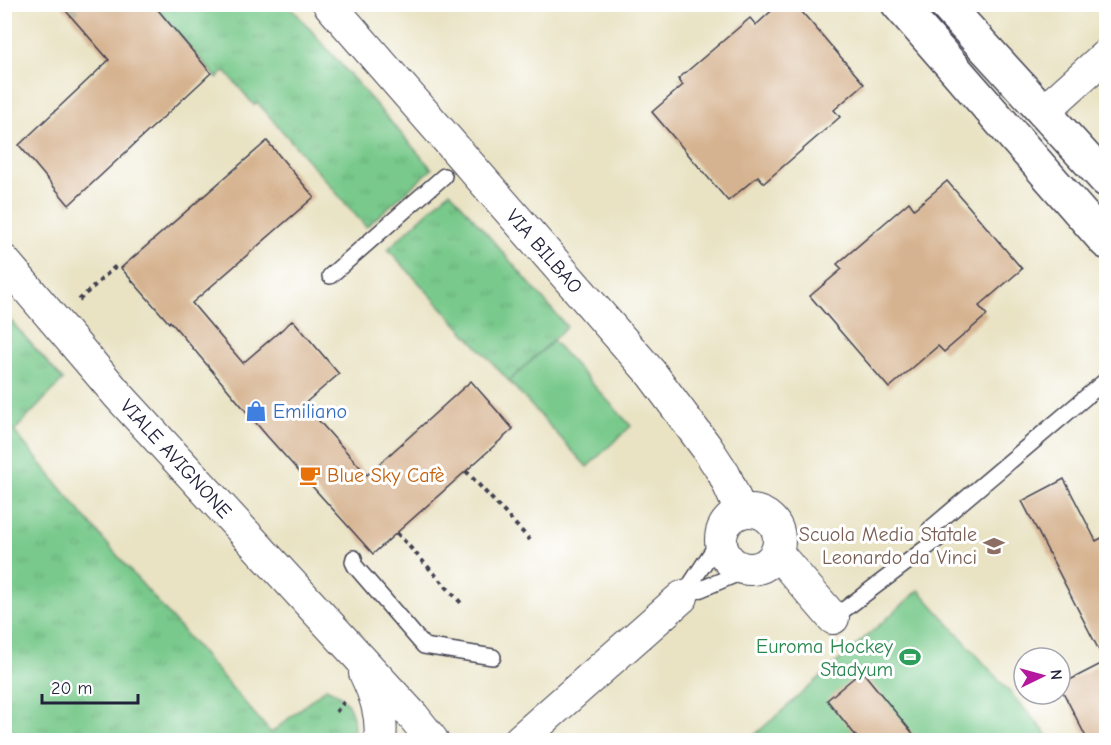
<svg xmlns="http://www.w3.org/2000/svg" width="1111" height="745" font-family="'Comic Neue',sans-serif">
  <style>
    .grass { fill: url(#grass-tufts); stroke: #4d7663; stroke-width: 1.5 }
    .green { fill: #78c98b; stroke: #4d7663; stroke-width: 1.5 }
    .building { fill: #d6b390 }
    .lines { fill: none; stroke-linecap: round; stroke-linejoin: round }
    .street-tunnel { stroke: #c1bca9; stroke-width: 32; stroke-dasharray: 32 16; stroke-linecap: butt }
    .lane-casing { stroke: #403f50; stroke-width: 18 }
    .street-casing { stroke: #403f50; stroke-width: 34 }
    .secondary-casing { stroke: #403f50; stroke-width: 36 }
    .path { stroke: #403f50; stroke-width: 4; stroke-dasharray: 4.5 4.5; stroke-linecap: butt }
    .lane { stroke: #fff; stroke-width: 15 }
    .street { stroke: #fff; stroke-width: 32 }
    .secondary { stroke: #fff; stroke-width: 33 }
    .labels { text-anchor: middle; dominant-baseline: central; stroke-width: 6; stroke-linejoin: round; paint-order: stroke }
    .street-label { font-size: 20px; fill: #22223b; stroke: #fff }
    .shop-label { font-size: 20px; fill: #366cbe; stroke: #fff; text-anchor: start }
    .food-label { font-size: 20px; fill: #c56008; stroke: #fff; text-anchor: start }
    .education-label { font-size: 20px; fill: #785e54; stroke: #fff; text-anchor: end }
    .leisure-label { font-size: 20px; fill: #27864d; stroke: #fff; text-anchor: end }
  </style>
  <defs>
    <pattern id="grass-tufts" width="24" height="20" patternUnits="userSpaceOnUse" patternTransform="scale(1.5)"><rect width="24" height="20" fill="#78c98b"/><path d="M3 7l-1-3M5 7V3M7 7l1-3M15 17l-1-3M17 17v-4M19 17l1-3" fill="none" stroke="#68ac79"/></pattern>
  </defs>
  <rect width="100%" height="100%" fill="#fff"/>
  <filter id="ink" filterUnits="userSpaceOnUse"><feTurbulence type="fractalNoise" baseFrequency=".0167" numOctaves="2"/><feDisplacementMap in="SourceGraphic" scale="12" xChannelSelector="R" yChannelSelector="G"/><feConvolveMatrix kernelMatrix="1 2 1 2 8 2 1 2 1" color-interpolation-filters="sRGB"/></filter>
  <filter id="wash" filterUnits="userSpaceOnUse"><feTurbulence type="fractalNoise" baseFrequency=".008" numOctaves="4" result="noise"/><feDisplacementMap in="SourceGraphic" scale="24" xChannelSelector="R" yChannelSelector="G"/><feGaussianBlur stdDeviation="1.35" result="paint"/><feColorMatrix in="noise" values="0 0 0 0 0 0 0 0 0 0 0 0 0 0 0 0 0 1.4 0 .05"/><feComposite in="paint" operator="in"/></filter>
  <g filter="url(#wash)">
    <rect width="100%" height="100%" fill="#e9e3c4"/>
    <g class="grass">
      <polygon points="153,5 289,5 432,169 366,227 257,102 254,105 225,71 217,78"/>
      <polygon points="450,191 567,327 509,381 388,249"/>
      <path d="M4,313L63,380L14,431L104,540L271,733L326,688C351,698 356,715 353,740H5Z"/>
    </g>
    <g class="green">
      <polygon points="553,341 631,426 587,467 509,381"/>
      <polygon points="919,590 1052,740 749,740"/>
    </g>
    <g id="blocks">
      <g class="building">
        <polygon points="60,4 153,4 211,73 69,205 19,145 109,60"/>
        <polygon points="779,4 795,4 864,84 834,110 840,117 764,183 758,176 728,201 652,112 683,85 678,79 750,18 756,25"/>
        <polygon points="267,141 314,197 192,303 243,363 293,320 339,374 304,404 367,475 471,381 513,429 373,554 267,436 170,321 169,323 121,268"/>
        <polygon points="947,181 1022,269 979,306 987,315 944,352 938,346 889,388 810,296 842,269 837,264 909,202 914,209"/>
        <polygon points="1064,479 1096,541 1107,535 1107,741 1088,741 1060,686 1060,685 1105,662 1022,501"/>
        <polygon points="862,671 919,741 860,741 827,700"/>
      </g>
    </g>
  </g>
  <g filter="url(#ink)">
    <use href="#blocks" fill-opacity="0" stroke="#403f50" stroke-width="1.5"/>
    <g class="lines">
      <polyline class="street-tunnel" points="63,7 66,4"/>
      <defs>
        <g id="lane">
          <polyline points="330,276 444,176"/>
          <polyline points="354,558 353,562 355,566 424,646 493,657"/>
          <polyline points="682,597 749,569"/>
          <polyline points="682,597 721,538"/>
          <polyline points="833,618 938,539 930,529 1106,380"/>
        </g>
        <g id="street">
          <path id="s1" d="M329,4L651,373L707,448L724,474L741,512"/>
          <polyline points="1043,112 1106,55"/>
          <path id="s2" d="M4,261L118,395L413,716L432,740"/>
          <circle cx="750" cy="540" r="29"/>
          <polyline points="777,553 833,618"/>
          <path d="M365,673C375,694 383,716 380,740"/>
          <polyline points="520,740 682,597"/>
        </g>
        <g id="secondary">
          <polyline points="898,4 1106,242"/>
          <polyline points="945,4 1106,180"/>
        </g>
      </defs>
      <use href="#lane" class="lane-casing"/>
      <use href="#street" class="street-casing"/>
      <use href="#secondary" class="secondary-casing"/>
      <g class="path">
        <polyline points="79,300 118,264"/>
        <polyline points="466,471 530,540"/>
        <polyline points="397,533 461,603"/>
        <polyline points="336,712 344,702"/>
      </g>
      <use href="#lane" class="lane"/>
      <use href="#street" class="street"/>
      <use href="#secondary" class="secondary"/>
    </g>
  </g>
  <defs>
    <symbol id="shop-bare" viewBox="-9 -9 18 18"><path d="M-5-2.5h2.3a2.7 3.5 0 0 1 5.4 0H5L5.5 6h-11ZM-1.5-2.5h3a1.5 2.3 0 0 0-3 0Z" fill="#3f7fe0" stroke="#fff" stroke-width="2.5" paint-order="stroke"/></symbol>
    <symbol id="cafe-bare" viewBox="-9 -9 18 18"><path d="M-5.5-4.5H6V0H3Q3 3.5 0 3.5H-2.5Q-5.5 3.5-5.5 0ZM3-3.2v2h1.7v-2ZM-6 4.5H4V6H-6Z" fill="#e8710a" stroke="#fff" stroke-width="2.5" paint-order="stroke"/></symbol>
    <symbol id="school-bare" viewBox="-9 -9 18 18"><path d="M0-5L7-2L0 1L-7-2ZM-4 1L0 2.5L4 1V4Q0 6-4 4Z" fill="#8d6e63" stroke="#fff" stroke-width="2.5" paint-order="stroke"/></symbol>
    <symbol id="stadium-bare" viewBox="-9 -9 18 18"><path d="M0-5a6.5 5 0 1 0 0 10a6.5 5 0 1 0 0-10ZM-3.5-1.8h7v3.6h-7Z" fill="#2e9e5b" stroke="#fff" stroke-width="2.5" paint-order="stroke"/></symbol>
  </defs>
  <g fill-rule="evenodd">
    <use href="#shop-bare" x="241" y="396" width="30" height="30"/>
    <use href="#cafe-bare" x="295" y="460" width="30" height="30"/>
    <use href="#school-bare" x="979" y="531" width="30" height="30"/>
    <use href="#stadium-bare" x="895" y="642" width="30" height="30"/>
  </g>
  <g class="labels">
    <g class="street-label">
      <text stroke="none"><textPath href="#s1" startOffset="328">VIA BILBAO</textPath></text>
      <text stroke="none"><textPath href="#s2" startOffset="262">VIALE AVIGNONE</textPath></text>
    </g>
    <g class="shop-label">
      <text x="273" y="411">Emiliano</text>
    </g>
    <g class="food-label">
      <text x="327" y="475">Blue Sky Cafè</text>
    </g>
    <g class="education-label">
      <text x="977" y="534">Scuola Media Statale<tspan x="977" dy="23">Leonardo da Vinci</tspan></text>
    </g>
    <g class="leisure-label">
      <text x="893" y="646">Euroma Hockey<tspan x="893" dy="23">Stadyum</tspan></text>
    </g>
  </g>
  <rect width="1111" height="745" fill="none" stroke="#fff" stroke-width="24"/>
  <g transform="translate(1042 676) rotate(85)"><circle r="28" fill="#ffffff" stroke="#a7a7b1" stroke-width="1.5"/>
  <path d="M0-4.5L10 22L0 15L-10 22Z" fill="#b5179e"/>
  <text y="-9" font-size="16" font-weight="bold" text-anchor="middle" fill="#22223b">N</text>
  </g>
  <path d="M42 694v9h96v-9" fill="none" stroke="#22223b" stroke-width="3"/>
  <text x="51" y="694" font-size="18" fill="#22223b" stroke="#ffffff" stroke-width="4.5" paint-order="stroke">20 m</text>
</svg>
